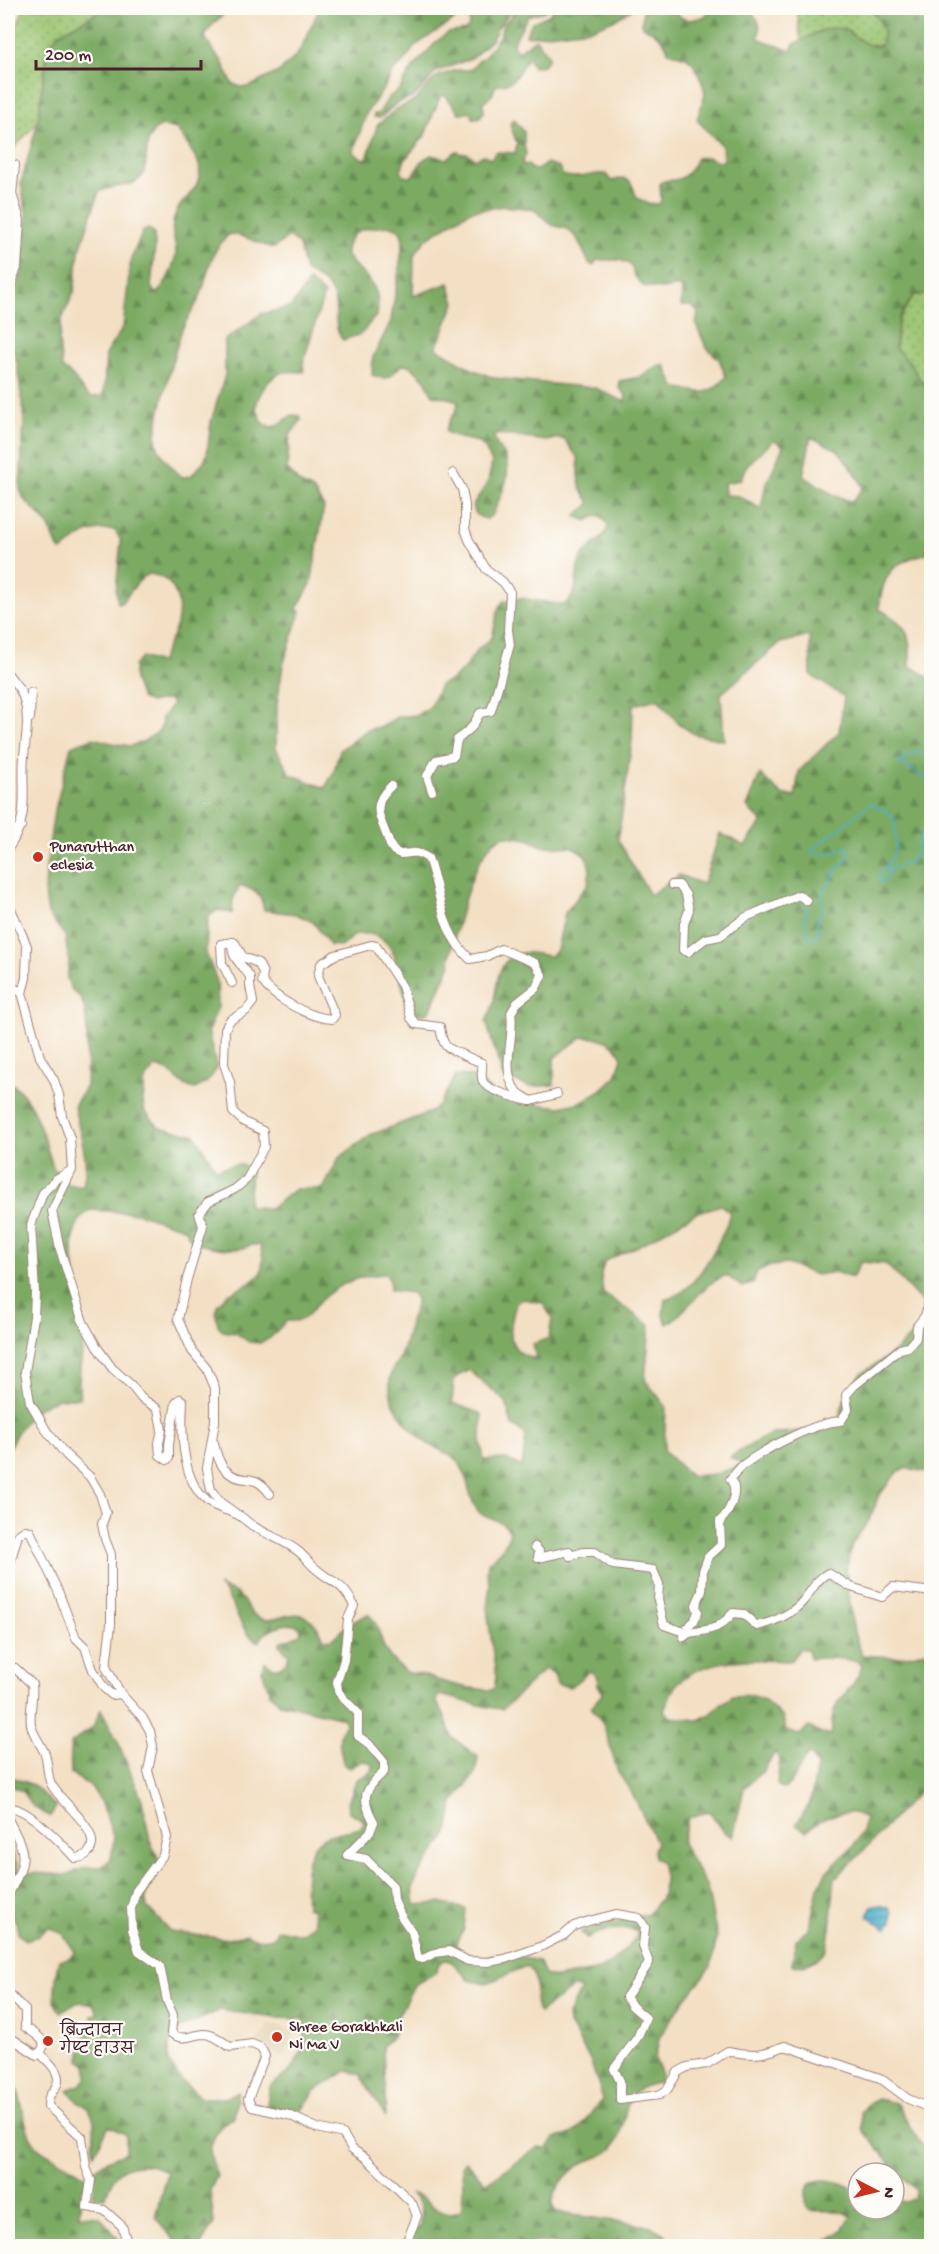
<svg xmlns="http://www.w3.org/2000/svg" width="939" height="2254" font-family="'Gochi Hand','Playpen Sans Deva',sans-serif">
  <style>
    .built { fill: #e3d2b4 }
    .grass { fill: url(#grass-dots); stroke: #72724e; stroke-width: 1.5 }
    .forest { fill: url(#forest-firs); stroke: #626447; stroke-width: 1.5; fill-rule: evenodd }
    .water { fill: url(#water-rules); stroke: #4a687a; stroke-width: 1.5 }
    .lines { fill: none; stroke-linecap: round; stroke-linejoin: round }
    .stream { stroke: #4ab0c9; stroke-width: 1.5 }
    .minor-casing { stroke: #9e7f77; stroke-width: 10 }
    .minor { stroke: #fff; stroke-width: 8 }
    .poi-dot { fill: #c8321e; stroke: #fdfcf7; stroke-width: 2 }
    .labels { text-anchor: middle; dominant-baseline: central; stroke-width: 4.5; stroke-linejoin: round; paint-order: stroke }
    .poi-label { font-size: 16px; fill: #4a1f2b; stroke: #fdfcf7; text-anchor: start }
  </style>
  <defs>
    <pattern id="grass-dots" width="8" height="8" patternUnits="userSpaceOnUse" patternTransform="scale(1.5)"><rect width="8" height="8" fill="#9ac471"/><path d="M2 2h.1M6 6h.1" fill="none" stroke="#809f5d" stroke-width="1.8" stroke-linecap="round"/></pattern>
    <pattern id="forest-firs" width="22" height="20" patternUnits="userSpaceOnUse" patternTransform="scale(1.5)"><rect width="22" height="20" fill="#7baa63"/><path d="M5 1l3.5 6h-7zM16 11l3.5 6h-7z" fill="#678a52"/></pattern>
    <pattern id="water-rules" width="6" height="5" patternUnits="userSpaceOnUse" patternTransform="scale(1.5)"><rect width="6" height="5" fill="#4ab0c9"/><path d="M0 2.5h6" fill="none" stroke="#408fa3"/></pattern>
  </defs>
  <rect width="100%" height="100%" fill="#fdfcf7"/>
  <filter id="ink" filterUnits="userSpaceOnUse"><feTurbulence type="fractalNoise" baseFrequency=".0167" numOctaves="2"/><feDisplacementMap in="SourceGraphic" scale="12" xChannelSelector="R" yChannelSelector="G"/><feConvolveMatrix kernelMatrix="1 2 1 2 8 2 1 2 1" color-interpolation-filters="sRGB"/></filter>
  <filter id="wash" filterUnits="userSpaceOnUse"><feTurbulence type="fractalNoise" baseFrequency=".008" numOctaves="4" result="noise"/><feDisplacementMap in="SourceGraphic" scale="24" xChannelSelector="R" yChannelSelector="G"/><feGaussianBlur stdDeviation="1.35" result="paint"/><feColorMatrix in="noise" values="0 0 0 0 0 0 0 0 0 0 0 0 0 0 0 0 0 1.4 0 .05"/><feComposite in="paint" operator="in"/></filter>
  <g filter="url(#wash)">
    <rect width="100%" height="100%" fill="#f3dfc3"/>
    <polygon class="built" points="270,2023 296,2032 284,2059 257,2043"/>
    <g class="grass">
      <polygon points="24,8 106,8 97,12 47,52 38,121 8,155 8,34 18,24"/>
      <path d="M797,8H870C880,20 887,29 881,45C867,49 856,37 846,29L820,31L801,42Z"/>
      <polygon points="931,294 931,381 922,383 910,363 895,348 899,318 914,295"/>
    </g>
    <g class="forest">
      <path d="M106,8H229C221,18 209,25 205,37L213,51L222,61L232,83L240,87H249L280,71L293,59L300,50L320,8H459L457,18L416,45L402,64L392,72L387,84L367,112L353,152L365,160L368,156L377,126L395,110L416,100L427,86L438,76L457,70H470L479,60L485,56L500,35L503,25L518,8H549L545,11L528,16L513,43L514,48L518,51L536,39L548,55L549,58L543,65L533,67L529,59L526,60C516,74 517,84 496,85L492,95L483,102L484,112L478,119H473L471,112L459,113L445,95L440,97L424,137L405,159L401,171L404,176L411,177L423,160L431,155L446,159L457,151L462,154L467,153L475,159L484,155L491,159L496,152L515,153L517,144L510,124L514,119L524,132V144L526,154L522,163L524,165L528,164L531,169L537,170L547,163L559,167L562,175C579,181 591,172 606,174L611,181L623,178C635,183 632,188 637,198L647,203L659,204L661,200L660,183C666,179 669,181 675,180C686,178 693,167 697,158L707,157L720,162L724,160L722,146L697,120L705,94L703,85L693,63L686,57L668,52C666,40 655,31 643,27L642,23L643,8H675L680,17L689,20L705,17L711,8H747C757,17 763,24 758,38L791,51L794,44C807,39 821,28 834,28C852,27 863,51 881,45C887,29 880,20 870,8H931V294L914,295L899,318L895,348L910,363L922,383L931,381V552C894,562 883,570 879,609C908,625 911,633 910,666L931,679V1466L925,1472L908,1468L898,1471L878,1497L870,1519L852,1544L846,1571L854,1633L862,1655C885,1657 910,1660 931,1648V1780C897,1812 870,1848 835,1878C833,1892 830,1942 826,1950C820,1960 803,1967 792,1965L796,1940L809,1929L818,1888L827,1871L854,1845L862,1832L865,1818C846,1805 821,1818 806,1831L796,1825L810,1803L817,1767L811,1755H807L793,1780L784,1789L777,1785L780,1759L775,1752L763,1771L744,1788L733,1837L725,1833L709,1811L688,1818L682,1843L707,1887L717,1937L711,1967L683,2002L659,2038L655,2059L661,2072L659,2082C652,2084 642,2086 637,2091C620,2105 628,2133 611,2150C603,2157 591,2159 581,2164C567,2172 554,2189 552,2205L555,2211L566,2214L650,2226L666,2235L665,2246H577L538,2242L523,2246H398L420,2226L421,2206L411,2194C432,2197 432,2219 461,2211L463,2193L462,2165L465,2161L486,2183L537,2148L548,2149L554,2138C585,2136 585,2115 603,2099L590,2060L569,2024L568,2015L581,1989L574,1987L539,2013C528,1995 546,1985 526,1966L485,1984L469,1980L451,1961L445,1960L439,1964L435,1973L414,1985L396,2020L394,2034L383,2046L386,2117L360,2074L346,2071L315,2091L300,2113L266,2109L270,2087L291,2070L305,2047L304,2019L276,2018L220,2010L181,2028L170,2042L168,2062L181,2080L202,2098H225L238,2091L234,2118C224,2121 222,2125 216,2134C206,2151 211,2158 217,2176L210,2190L214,2223L200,2246H179L155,2217L167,2172C151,2162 124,2161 113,2179C110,2185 108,2192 105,2198L93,2197L96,2169L108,2160L126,2152V2134L109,2126L94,2154C91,2140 99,2121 89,2110C83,2102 73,2100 68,2090L80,2085L87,2078V2065L80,2060C81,2053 81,2046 84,2039C87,2030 93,2027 92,2016L98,2013L93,2004C78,1999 72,2005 60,2012L54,2001L57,1968L60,1960L69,1958L75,1952L63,1934L48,1927L38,1936L26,1940L18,1934L17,1924L8,1910V1843L11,1848L20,1872L65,1875L88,1867H101L111,1859L114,1839L101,1801L89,1785L71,1774L70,1744L94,1726L101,1709L117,1740L142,1800L150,1841L162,1866L145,1896L147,1907L171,1932L229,1939L247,1934C256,1940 262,1941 273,1938L278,1929L302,1934L314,1923L313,1909L306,1907C305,1882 301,1841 333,1834C342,1831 351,1831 360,1828L365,1821L349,1812L348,1803L356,1780L369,1773L374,1767L369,1762L362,1761L350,1768L344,1765C340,1752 336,1735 345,1724L343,1718L280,1703L270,1693L262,1670L265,1662L273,1667H280L287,1662L289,1654L280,1646V1642L301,1634L300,1627C286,1620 266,1628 259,1642C240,1636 236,1600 218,1586C223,1589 231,1590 236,1593C246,1600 249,1616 262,1619C268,1621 275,1619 281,1617C306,1609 314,1619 325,1640L333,1639L349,1624L368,1614C380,1624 379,1638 386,1651C390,1658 401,1670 409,1673C413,1674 418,1673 423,1675C446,1683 468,1690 494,1690L496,1677L487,1608L490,1584L487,1571L488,1563L504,1546L510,1532C502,1517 490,1522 480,1513C467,1500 470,1477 459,1463C451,1452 435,1450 424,1441C406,1426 384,1400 391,1374C393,1367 399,1361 401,1354C407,1338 409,1321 416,1305V1299L412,1293L390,1290L389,1279L385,1274C360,1275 338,1283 320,1301C306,1315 309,1322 286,1321L270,1338L261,1343L249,1342L236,1333L223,1331L218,1325L216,1315L217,1305L228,1294L248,1284L261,1274L263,1258L260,1245H250C241,1253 198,1248 190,1238C188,1236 187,1232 186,1229L137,1213L90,1210C85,1214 80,1217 78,1223C65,1249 81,1304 83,1333C84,1355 76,1376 80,1398C53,1396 35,1406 20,1428C15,1437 10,1443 8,1453V1081C33,1097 40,1127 49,1154C51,1162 54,1173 61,1179C68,1185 74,1186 83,1185C90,1157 79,1133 74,1106L86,1086L87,1027L84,1006L80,997L72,990L67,979L69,963L65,936L48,914L45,894L46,869L53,818L71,746L93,738L116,744L130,746L141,743L159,731L162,725V717L172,705L169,699L150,703L141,698L134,681V666L142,657L160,663C165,650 173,637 177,624C182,600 175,577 149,574C136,580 131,593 121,603H118L116,591L121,541L115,530C88,528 81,535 62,551L59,550L48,524L24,499L20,489L24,419L17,362L8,339V304L11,292L21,277L27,218L21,183L38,121L48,47L58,34ZM162,126L177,129C181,136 198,159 199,165C204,192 179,197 174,218C170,234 175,236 176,250C177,260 166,284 159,292L155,293L151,287L155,247L154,233L149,229L143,231L131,259L123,328L106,353L104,392L101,396C86,401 82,388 74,378C71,374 66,371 62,368L59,340L62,319L74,292L79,252L99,192C112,183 137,191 144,172C149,156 142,134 162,126ZM504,206L533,209L552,225L567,229L577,238L589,263L593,266L597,260H620L631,265L634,275L643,286L661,289L680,286L682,291L681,306H691L698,312L696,325L706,347L719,359L726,377C707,398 701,393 675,387L665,365H659L641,377L619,381V388L626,395L625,402L595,388L494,378L472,369L436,348L455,303L449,283L413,296L414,255L427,238L470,211ZM389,226C399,227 403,234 403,243L391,321L373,357L372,375L384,379L392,375L401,365H409L425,380L433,395L452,399L458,403C458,414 446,420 446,432L460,438L479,442L485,448L492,463L488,482L473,505C475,515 477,517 487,519L493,514C500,496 513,476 505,456C502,449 494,445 494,436L499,434L546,441L559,438L565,440L578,458L580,488L589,501V505L576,515L577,517L587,521L593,517L601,516L608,525C606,540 588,546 581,558C573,574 582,595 563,605L520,598L504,601L499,606L492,638L478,649L464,669L451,680L440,685L430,707L417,715L397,717L383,726L367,730L340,750L334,771L325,788L290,774L276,748L277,704L283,665L301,611L296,610L311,584L324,507L313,490L299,483L287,469L290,435L301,420L300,416L292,415L278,425L271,427L263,423L256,408C257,395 268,379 280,373C287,370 296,372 304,372L303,363L324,294L309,281L291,307L261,314L225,340V375L211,422L207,453L204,461L191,476L182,477C173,469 160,455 157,444C152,428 175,352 181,332C186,318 198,305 202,291C207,278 208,265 215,252C218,245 224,240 229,234C246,234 259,246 274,248L289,237L299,245L305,271C313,275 322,280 328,287C342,302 330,327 343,340C350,337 357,337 363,332C368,326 370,320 377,316C382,277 362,281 345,253C351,225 366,229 389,226ZM811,437L838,450L856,474L863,488L852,502L834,495L803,476ZM774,440L783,446L765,488L761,509L739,496L725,495L724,483L740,480L747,465ZM810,636L811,675L844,697L839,732L799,771L795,797L781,794L760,774L747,807L762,822L745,846L720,833L703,884L679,875L650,895L618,840L632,741L633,705L658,699L679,724L694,734L724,740L721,694L780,643ZM506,836L528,839L542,846L573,847L584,854L588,861L590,870L588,884L565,913L557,950L550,956C541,955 530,952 522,953C495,958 498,985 493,1004C492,1010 488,1016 486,1021L503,1077L529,1087L554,1085V1058L582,1037C600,1037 615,1040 622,1058L616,1076L601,1090L581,1102L560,1107L501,1099L477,1078L461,1075L459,1077L456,1076L439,1105L431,1112L370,1135L339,1158L323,1189H295L271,1208L251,1207L248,1203L251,1173L249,1167L237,1164L216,1169L195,1135L159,1127L145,1112L143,1102L145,1079L155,1067C175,1070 175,1084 195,1089L207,1082L217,1069L208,1031L218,1007L217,981L206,953L208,916L218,910L232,913L233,899L240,885C254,890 262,894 264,910L296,914L313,922L331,946L334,945L340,947C345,944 350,938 355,935C359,933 364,934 369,934C413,940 390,1019 426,1014L431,1009L451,964L450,958C456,930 474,841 506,836ZM721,1205L730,1213C725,1235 701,1278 683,1291C678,1295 671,1297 665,1299L663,1315L667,1324L678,1316L709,1284L726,1275L742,1287L753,1284L757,1271L771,1266L787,1264L816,1275L835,1272L852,1278L861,1262L886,1264L924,1304L921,1326L893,1353L861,1374L845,1397L836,1427L770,1434L733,1455L730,1458L744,1464L716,1474L690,1476L664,1451L666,1406L645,1380L650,1325L603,1293L601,1274L605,1261L638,1246L696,1213ZM524,1299L543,1303L552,1318L549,1338L533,1344L536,1359C531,1357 525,1356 521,1353C504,1342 512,1316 517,1301ZM469,1370L506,1402L512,1425L526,1435L522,1467L506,1459L484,1460L481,1442L482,1414L452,1403L454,1378ZM800,1648L808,1650L810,1659C827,1657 842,1658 859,1662L862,1666C858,1683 841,1695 834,1711C831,1718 833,1727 831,1735L821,1734L809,1727L799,1735L786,1731L783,1718L764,1700L751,1695L733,1696L721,1704L711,1714L698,1720L671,1717L664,1711C668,1702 671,1689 679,1682C707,1657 753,1659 787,1661L792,1660ZM545,1669L554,1675L557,1684L570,1687L590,1671L597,1677L598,1685L603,1693L591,1707L603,1723L617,1770L634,1797L656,1842L653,1850L654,1857L661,1862L665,1881L661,1898L648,1914L598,1926L581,1932L587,1938C604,1930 619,1926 638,1931L636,1938L612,1962L595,1971L556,1978L545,1975L538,1961L506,1954L484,1957L461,1954L456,1945L464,1929L466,1909L440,1903L415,1905L413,1888L419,1873L448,1834L453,1803L475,1774L478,1757L452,1737L444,1714L437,1703L438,1695C460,1699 481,1707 503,1709Z"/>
      <polygon points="471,8 513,8 499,26 492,39 472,58 436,72 414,97 397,103 380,118 374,117 374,114 379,113 389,97 400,89 412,69 437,41 448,33 466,30 469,26"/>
      <polygon points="554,8 634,8 618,18 591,29 530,36 526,35 532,22 549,15"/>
      <path d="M8,1776L33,1785L56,1807L50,1816C38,1811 28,1805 24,1792L8,1784Z"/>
      <path d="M8,2076C26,2093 20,2124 35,2144C44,2156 76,2166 89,2180L82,2190L79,2215L99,2216L118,2238L119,2246H59L48,2240L45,2246H8Z"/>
      <path d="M877,2099L896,2103C910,2121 911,2138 931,2152V2246H821L842,2230L851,2217C840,2206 822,2214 808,2209C805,2204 806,2201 806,2195C810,2169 844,2183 858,2191V2209H894V2200L906,2202L915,2198L916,2190L891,2165L862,2129L861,2112L869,2103Z"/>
    </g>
    <polygon class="water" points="880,1905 889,1908 892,1912 892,1922 886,1929 868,1916 871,1907"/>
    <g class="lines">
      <g class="stream">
        <polyline points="932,755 916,752 899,762 932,782"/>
        <path d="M807,905L805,919L808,938L815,937L818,933L817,919L822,912V894L836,871L850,855L848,848C833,848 826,859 810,851L870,804C881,808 891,812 896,822C893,832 897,838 896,846C895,857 885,867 879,876L880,883L885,881L889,870L913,861L920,836L932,821"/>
      </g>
    </g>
  </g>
  <g filter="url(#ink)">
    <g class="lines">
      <defs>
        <g id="minor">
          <polyline points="8,165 15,165 12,194 20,220 17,268 8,293"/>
          <path d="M8,674C13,681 21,689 23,697C30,718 26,735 24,756C21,793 31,816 8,849"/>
          <polyline points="30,718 31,692"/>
          <path d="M391,786C368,807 382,819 390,845L394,851L400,854C414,854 412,849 428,858C442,895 439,930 470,959L487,956L501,949L535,963L542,975L536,988L517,1003L511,1013C515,1036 502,1064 513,1086C516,1093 525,1097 531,1101L557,1094"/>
          <polyline points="432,791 427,776 436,760 454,756 457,740 472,727 480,713 491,711 510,645 508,630 510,592 503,582 486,569 469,540 465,529 465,505 462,489 453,473"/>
          <polyline points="8,835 21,826"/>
          <polyline points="672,885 679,885 686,895 689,910 684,924 683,950 688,952 705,939 720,936 746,917 799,895 807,901"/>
          <path d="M8,902L27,946L26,978L22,993L40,1057L54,1080L59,1095L62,1116L70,1138L72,1170L56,1179L43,1193L31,1225L35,1293L34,1317L25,1372L30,1402L46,1430L66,1455L90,1477L100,1494L106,1513L102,1524L105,1539L111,1554V1624L106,1667L121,1694L142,1717L150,1731L153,1746L148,1771L167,1837L163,1855L136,1891L131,1908L132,1929L139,1951L160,1966L167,2001L173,2015L171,2033C183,2042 191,2035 204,2034C214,2034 223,2042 230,2047L252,2044L261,2048L265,2056L248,2099L252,2107L289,2115L317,2128L343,2134L352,2149L366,2158L412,2203L417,2216L405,2246"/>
          <polyline points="232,983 222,963 221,944 233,942"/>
          <polyline points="8,987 16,989 22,993"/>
          <path d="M72,1170L52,1211L60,1249L83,1322L97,1347L112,1368L131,1385L141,1398L158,1409L162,1430L159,1443L160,1455L167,1460L169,1458V1444L176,1403L180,1399L183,1401C181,1432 181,1480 207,1501C217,1509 229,1510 240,1516C245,1519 249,1524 255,1527C269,1536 286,1541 299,1552C305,1557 309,1563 315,1568C333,1584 342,1581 354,1606L348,1619L344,1660L337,1682L338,1691L343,1698L358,1713V1736L369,1744L384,1762V1772C363,1790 361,1798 374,1822L370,1832L347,1855L366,1859L393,1886L394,1900L401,1916L412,1932L418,1958L423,1959L435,1953L449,1951L468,1961L488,1962L505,1959L540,1947L564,1935L574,1926L589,1921L616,1914L639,1918L645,1927L643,1946L649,1963L626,1997L632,2006L646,2018L637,2038L614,2069L620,2081V2100L659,2095L667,2090L678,2072L687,2067L707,2064L728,2051C752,2056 763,2055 785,2046L880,2078L908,2099L932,2109"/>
          <path d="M214,1443C216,1453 220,1467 229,1473C244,1485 254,1471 270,1494"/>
          <path d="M234,1512L220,1502L211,1490L209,1480L207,1468L215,1422V1388L207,1369L192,1351L178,1319L187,1279L203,1226L199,1214L208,1202L235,1189L247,1179L264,1147L263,1131L244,1122L233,1112L230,1082L224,1064L225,1029L230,1020L246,1011L253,1002L250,986V977C243,964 229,958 233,942L235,943L243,957L258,963L263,973L262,981C274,999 311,1018 332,1019L335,1015L318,976L321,964L335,955L371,945L376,946L402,986L411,1018L416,1024L440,1027C441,1034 442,1041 446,1046C448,1049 475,1060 482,1063C483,1069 480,1076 483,1082C487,1090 522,1100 531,1101"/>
          <path d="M535,1547L539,1551L538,1558L569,1551L570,1556L583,1552H595L613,1565L653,1570L659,1584L658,1600L664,1625L684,1632V1637L689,1633C711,1629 717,1631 733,1613L743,1614L757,1626C773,1622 792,1614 803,1601C812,1591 816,1579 828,1573L851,1587L882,1597L893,1587L932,1592"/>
          <polyline points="8,1570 18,1535 25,1530 30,1531 58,1591 76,1638 85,1647 93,1670 104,1688 112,1695 121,1694"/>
          <path d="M689,1633L687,1628L694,1621L698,1612L696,1605L702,1591L703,1571L708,1557L721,1545L720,1521C730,1512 740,1490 730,1479C735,1475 738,1469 743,1465C765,1449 815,1422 841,1421L848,1410L846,1395L854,1386L900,1349L908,1347L916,1338L917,1326L925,1316L932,1292"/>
          <path d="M8,1667L15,1668L32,1684C34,1697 29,1711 31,1725C33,1735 41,1744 45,1754C48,1763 47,1772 50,1781C55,1797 90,1821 92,1841C93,1851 85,1858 75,1858C63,1845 26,1805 8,1808"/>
          <path d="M8,1819C28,1857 27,1858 8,1896"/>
          <path d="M8,1993L25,2010V2027C36,2035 53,2042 37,2055L8,2036"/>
          <path d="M40,2053C48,2062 65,2074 55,2088C50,2096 48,2095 48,2106L82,2137L86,2167L91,2180L87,2207L104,2210L122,2226L128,2246"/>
        </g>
      </defs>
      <use href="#minor" class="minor-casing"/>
      <use href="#minor" class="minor"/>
    </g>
  </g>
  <g class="poi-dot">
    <circle cx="38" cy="857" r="6"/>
    <circle cx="277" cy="2037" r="6"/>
    <circle cx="48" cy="2041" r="6"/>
  </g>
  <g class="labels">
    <g class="poi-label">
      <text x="50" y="848">Punarutthan<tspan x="50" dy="18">eclesia</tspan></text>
      <text x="289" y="2028">Shree Gorakhkali<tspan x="289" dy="18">Ni Ma V</tspan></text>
      <text x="60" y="2032">ब्रिज्दावन<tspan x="60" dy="18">गेष्ट हाउस</tspan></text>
    </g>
  </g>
  <rect width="939" height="2254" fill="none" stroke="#fdfcf7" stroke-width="30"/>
  <g transform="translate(876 2191) rotate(97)"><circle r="28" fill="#fdfcf7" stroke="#b5a4a5" stroke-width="1.5"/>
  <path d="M0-4.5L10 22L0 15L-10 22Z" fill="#c8321e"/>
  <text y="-9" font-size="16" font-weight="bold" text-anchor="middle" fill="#4a1f2b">N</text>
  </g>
  <path d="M36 60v9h165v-9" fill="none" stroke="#4a1f2b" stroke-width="3"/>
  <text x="45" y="60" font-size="18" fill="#4a1f2b" stroke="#fdfcf7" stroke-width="4.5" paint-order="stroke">200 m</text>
</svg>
